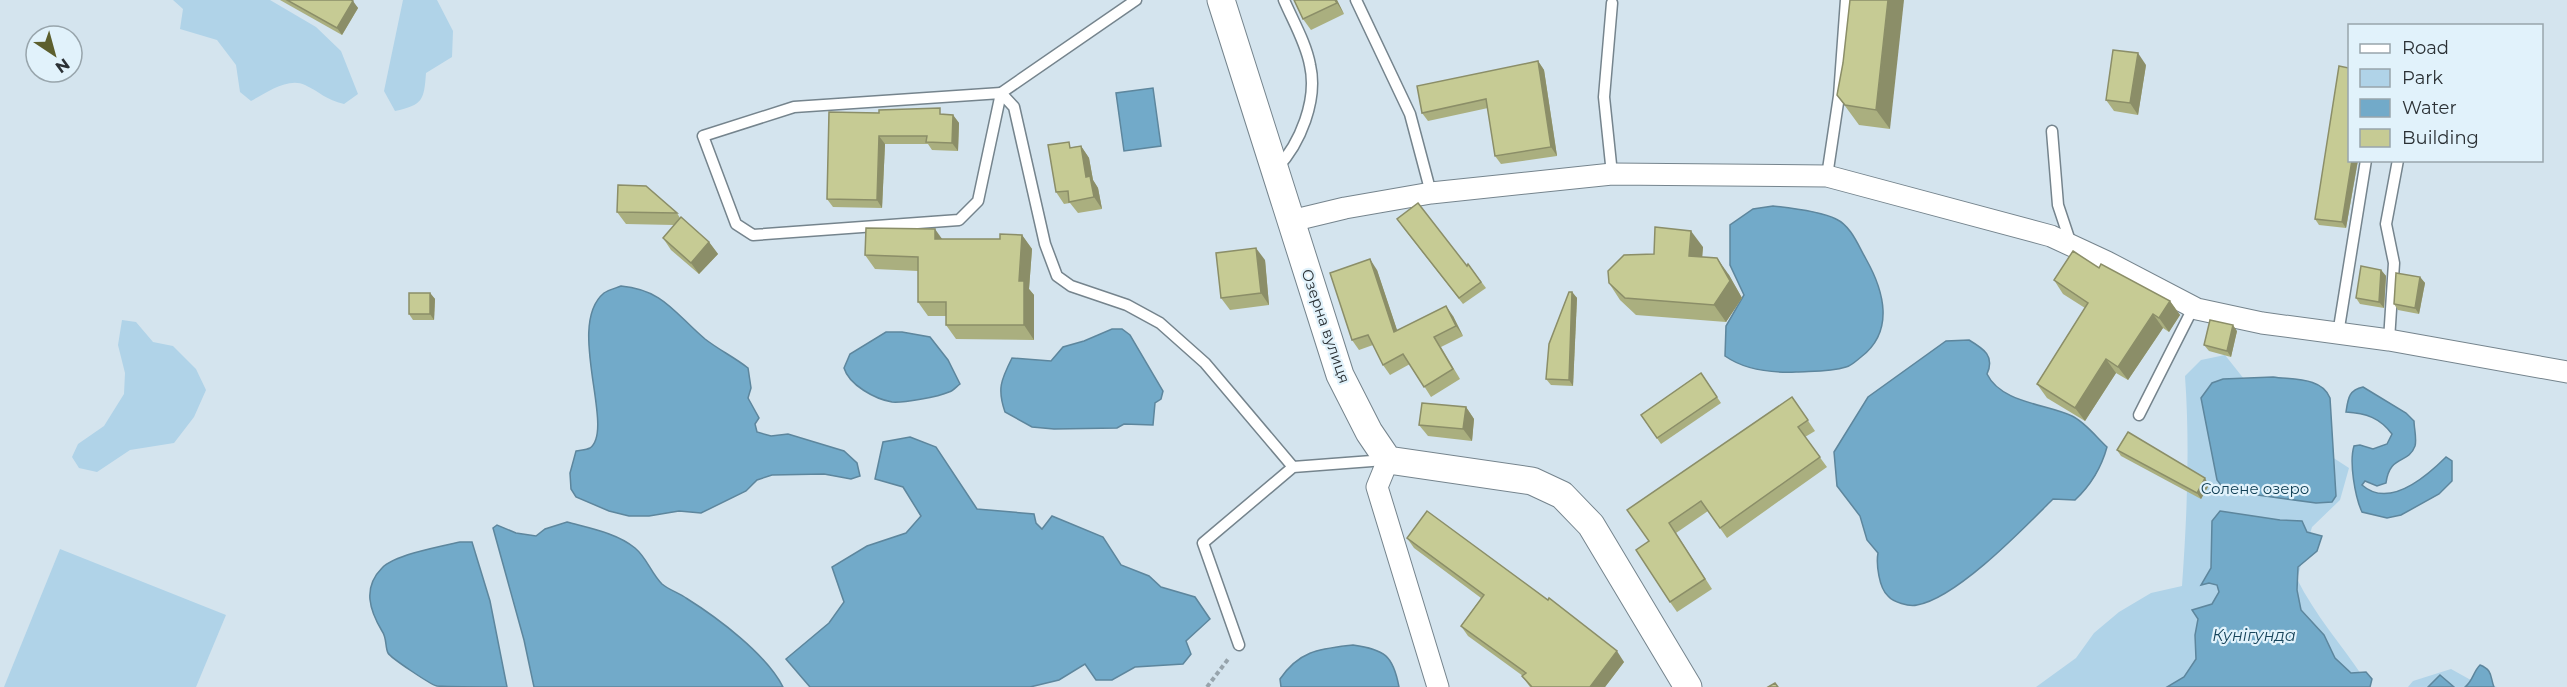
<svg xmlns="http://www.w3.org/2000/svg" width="2567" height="687" font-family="Montserrat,sans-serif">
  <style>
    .green { fill: #b0d3e8 }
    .water { fill: #72aac9; stroke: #5d869d; stroke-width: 1.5 }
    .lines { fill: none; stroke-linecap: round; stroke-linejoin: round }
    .service-casing { stroke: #75848d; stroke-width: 13 }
    .minor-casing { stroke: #75848d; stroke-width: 23 }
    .tertiary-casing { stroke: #75848d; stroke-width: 29 }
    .path { stroke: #97a4ac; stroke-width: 4; stroke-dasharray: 4.5 3; stroke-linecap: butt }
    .service { stroke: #fff; stroke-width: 10 }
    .minor { stroke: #fff; stroke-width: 21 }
    .tertiary { stroke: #fff; stroke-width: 27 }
    .wall { fill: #aaaf7f }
    .shaded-wall { fill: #8b8e68 }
    .building { fill: #c6cb94; stroke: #8b8e68; stroke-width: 1.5 }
    .labels { text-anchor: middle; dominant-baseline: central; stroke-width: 4.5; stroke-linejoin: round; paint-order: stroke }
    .street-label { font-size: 15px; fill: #2b3135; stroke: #e1f2fb }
    .park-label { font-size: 15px; fill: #114056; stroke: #e1f2fb }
    .water-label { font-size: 16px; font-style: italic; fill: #17445b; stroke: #e1f2fb }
  </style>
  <rect width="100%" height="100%" fill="#d4e4ee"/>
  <g class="green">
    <path d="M173,0H270L316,27L341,51L358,94L344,104C326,100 320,92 305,85C288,77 266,93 251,101L240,92L236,65L217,40L180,29L183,9Z"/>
    <path d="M403,0H437L453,31L452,57L426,73C424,100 423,105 395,111L384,91Z"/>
    <polygon points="122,320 136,322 153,342 173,346 196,369 206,390 194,417 174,443 130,450 97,472 79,468 72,457 78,444 104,426 124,394 125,373 118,345"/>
    <path d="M2225,355L2278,422L2349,468L2340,500L2312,527L2297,579C2315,615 2341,644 2363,677L2361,687H2036L2076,658L2094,633L2119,612L2151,593L2182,586C2187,516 2190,446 2185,376L2201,360Z"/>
    <polygon points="60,549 226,615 196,687 4,687"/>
    <polygon points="2451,669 2469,679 2497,687 2408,687 2413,681"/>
  </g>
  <g class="water">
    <polygon points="1153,88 1161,146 1124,151 1116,93"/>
    <path d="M1773,206C1791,208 1820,211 1836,219C1851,226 1858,245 1866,259C1884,291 1895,331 1861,357C1856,361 1851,366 1846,367C1830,372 1812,371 1796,372C1772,373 1745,370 1725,356L1726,326L1744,295L1730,265V225L1753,209Z"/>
    <path d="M621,286C664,290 675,314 705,339C719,350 734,357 748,368L751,388L748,398L759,418L755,424L757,432L771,436L788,434L844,451L857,463L860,476L851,479L824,474L772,475L757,480L746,491L701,513L679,511L649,516H629L609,511L576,497L571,489L570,473L576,451C580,450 586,450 590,448C616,429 565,325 604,293C608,290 616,288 621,286Z"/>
    <path d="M1112,329H1122L1130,335L1163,391L1161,399L1155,403L1153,425L1124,424L1117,428L1054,429L1032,427L1005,412C997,389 1001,380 1012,358L1051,361L1063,347L1084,341Z"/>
    <path d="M886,332H902L930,337L948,360L960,384C956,387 953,391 949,392C938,397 903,403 892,402C875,399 849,385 844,368L850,354Z"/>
    <path d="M1969,340C1984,349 1995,356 1987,374C2001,403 2047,404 2072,416C2085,422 2097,438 2107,447C2101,469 2091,485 2075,500L2053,499C2024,528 1957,598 1917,605C1909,607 1893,602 1888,596C1879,588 1876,564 1878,553L1867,540L1860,516L1837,486L1834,452L1868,397L1946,341Z"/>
    <path d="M2273,377C2293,380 2322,377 2330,398L2336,496L2332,502L2316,503L2236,492L2224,489L2217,480L2201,398L2212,383L2223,379Z"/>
    <path d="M2363,387L2406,413L2414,421C2414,428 2417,439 2415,446C2408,465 2390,454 2386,483L2377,486L2365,481L2362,485C2389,509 2427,476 2446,457L2452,461V481L2439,494L2401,515L2387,518L2362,512C2355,497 2349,462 2354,446L2360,445L2373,449L2387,444L2392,434C2380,418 2366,413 2346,412C2348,400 2348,390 2363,387Z"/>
    <polygon points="910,437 936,447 977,509 1034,514 1036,523 1042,529 1052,516 1103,537 1121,565 1149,576 1161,587 1195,597 1210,619 1186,641 1191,654 1183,664 1135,667 1112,680 1096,680 1085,664 1059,680 1030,687 810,687 786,659 829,623 844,602 832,567 867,546 906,533 921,516 903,487 875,479 883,442"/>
    <polygon points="2220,511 2280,520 2302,521 2307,532 2322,536 2317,551 2298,567 2297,590 2301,610 2324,635 2335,658 2351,673 2366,672 2372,679 2370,687 2167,687 2184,677 2196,659 2195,635 2198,619 2192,610 2212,604 2219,592 2217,585 2209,583 2201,585 2211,568 2212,521"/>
    <path d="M567,522C589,528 617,533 635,548C647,558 651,573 662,584C669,590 679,593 686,598C718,618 766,654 783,687H534L524,640L493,528L497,525L516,533L536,536L545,529Z"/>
    <path d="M460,542H472L490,601L507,687C489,687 453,687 437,686C431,685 391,658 388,653C385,647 387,638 382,631C370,611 362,588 382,568C394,555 442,546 460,542Z"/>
    <path d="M1353,645C1385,650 1393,655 1399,687H1281L1280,679C1300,650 1320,649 1353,645Z"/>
    <path d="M2480,665C2493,670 2490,677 2494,687H2465C2473,681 2473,672 2480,665Z"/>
    <polygon points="2440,675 2454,687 2428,687"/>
  </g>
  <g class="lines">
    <defs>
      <g id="service">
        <polyline points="1136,0 1001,93 1014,107 1045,244 1057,276 1071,286 1127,305 1160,323 1205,363 1293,467"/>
        <polyline points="1356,0 1410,114 1431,193"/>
        <polyline points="1612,3 1604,97 1612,174"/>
        <polygon points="1001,93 978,201 959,220 753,235 736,224 703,136 794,107"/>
        <polyline points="2052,131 2058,205 2071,244"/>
        <path d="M1277,168C1300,144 1318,100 1310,65C1306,43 1293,21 1284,0"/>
        <polyline points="1827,176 1839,96 1846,0"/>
        <polyline points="2338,334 2366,160"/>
        <polyline points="2389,340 2394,263 2386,224 2398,160"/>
        <polyline points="2139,415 2189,316 2197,309"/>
        <polyline points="1239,645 1203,543 1293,467 1385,460"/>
      </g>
      <g id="minor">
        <polyline points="1291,221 1345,208 1431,193 1612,174 1827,176 2051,236 2107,262 2197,309 2262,323 2389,340 2567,372"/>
        <polyline points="1388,460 1377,487 1438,687"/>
      </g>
      <polyline id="tertiary" points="1221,0 1340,375 1369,432 1388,460 1532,481 1562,495 1591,525 1688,687"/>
    </defs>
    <use href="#service" class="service-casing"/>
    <use href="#minor" class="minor-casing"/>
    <use href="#tertiary" class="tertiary-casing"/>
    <polyline class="path" points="1207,687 1229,658"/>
    <use href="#service" class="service"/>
    <use href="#minor" class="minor"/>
    <use href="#tertiary" class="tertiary"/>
  </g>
  <g class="wall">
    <polygon points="280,0 351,0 358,8 342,35"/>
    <polygon points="1294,0 1337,0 1344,14 1311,30 1303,19"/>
    <polygon points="1850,0 1890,129 1859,125 1837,95 1843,63"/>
    <polygon points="1538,61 1544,70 1557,156 1501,164 1495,156 1488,108 1428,121 1422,113"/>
    <polygon points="2146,65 2138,115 2114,111 2106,100"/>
    <polygon points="829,112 953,115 959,123 958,151 932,150 928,144 885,144 882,208 833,207 827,199"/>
    <polygon points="1081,146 1089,158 1093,180 1098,188 1102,209 1078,213 1070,203 1064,204 1056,192 1073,147"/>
    <polygon points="2349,160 2358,160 2346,228 2319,225 2315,219"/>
    <polygon points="617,212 677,213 680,218 709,242 718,254 699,274 671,250 663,238 674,225 626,224"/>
    <polygon points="1401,225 1467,266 1468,264 1486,288 1463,304"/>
    <polygon points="1022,235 1032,249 1029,289 1034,295 1034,340 956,339 946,325 946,316 928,316 918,302 918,271 875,269 865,255 942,239 1000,239"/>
    <polygon points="1703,247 1702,257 1729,275 1742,298 1726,322 1636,315 1620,300 1609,283 1654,254"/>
    <polygon points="1265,260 1269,305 1230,310 1221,298"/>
    <polygon points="2099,268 2170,301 2180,315 2169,332 2163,328 2128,380 2116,373 2085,421 2047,398 2037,384 2085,308 2063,294 2054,280"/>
    <polygon points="1377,270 1397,330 1453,316 1463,336 1441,347 1460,379 1431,397 1410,364 1390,375 1383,365 1373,345 1359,350 1352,340"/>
    <polygon points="2381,270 2386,276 2384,308 2360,304 2356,298"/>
    <polygon points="2420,277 2425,283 2419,314 2398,310 2394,304"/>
    <polygon points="1572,292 1577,298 1573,386 1551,385 1546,379"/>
    <polygon points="430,293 435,299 434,320 413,320 409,314"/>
    <polygon points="2237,331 2231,357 2209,351 2204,345"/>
    <polygon points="1701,373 1721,403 1661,444 1641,415"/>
    <polygon points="1792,397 1815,431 1805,437 1827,467 1727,538 1708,511 1676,533 1712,589 1677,612 1670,602 1649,541"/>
    <polygon points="1466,407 1474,419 1472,441 1428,436 1419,425"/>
    <polygon points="2117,450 2209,485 2201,499 2121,456"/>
    <polygon points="1407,538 1624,662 1605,687 1530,687 1522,676 1523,676 1468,636 1461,626 1481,598 1414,548"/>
  </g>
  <g class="shaded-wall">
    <polygon points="1335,0 1337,0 1344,14 1337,3"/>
    <polygon points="1888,0 1904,0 1890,129 1876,110"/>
    <polygon points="353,1 358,8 342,35 337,28"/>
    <polygon points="2138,53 2146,65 2138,115 2130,103"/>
    <polygon points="1538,61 1544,70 1557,156 1551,147"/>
    <polygon points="953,115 959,123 958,151 952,143"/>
    <polygon points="879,136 885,144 882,208 877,200"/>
    <polygon points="1081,146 1089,158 1093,180 1098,188 1102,209 1094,197 1086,177"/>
    <polygon points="2352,160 2358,160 2346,228 2342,222"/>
    <polygon points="935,229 945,243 935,239"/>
    <polygon points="1691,231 1703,247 1701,272 1689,256"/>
    <polygon points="1022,235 1032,249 1029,289 1034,295 1034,340 1024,325 1019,281"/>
    <polygon points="709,242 718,254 699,274 691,263"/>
    <polygon points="1256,248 1265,260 1269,305 1261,293"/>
    <polygon points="1717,258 1729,275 1742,298 1726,322 1714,305"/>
    <polygon points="1370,259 1377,270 1401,342 1394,332"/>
    <polygon points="2381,270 2386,276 2384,308 2379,302"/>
    <polygon points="2420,277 2425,283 2419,314 2415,308"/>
    <polygon points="1572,292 1577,298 1573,386 1569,380"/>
    <polygon points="430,293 435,299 434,320 430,314"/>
    <polygon points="2170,301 2180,315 2169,332 2159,318"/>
    <polygon points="1446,306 1453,316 1463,336 1456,326"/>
    <polygon points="2153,314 2163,328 2128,380 2118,367"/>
    <polygon points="2233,325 2237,331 2231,357 2227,351"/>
    <polygon points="2106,359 2116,373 2085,421 2075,408"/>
    <polygon points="1466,407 1474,419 1472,441 1463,429"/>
    <polygon points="2205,478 2209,485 2201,499 2197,493"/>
    <polygon points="1617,651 1624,662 1605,687 1590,687"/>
  </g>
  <g class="building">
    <polygon points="287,0 351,0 353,1 337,28"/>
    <polygon points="1294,0 1335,0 1337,3 1303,19"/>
    <polygon points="1850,0 1888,0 1876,110 1845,105 1837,95 1843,63"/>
    <polygon points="2113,50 2138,53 2130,103 2106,100"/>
    <polygon points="1538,61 1551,147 1495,156 1486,99 1422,113 1417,86"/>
    <polygon points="2339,66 2349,68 2349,160 2352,160 2342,222 2315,219"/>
    <polygon points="940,108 940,114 953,115 952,143 926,142 927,136 879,136 877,200 827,199 829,112 879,113 879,110"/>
    <polygon points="1069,142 1070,148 1081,146 1086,177 1090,176 1094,197 1069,202 1068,191 1056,192 1048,145"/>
    <polygon points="618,185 646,186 677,213 617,212"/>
    <polygon points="1418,203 1467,266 1468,264 1481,282 1459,298 1397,219"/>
    <polygon points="681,217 709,242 691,263 663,238"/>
    <polygon points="1655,227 1691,231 1689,256 1717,258 1730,281 1714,305 1625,298 1609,283 1608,271 1624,255 1654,254"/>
    <polygon points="866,228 935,229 935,239 1000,239 1000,234 1022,235 1019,281 1024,281 1024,325 946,325 946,302 918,302 918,257 865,255"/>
    <polygon points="1256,248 1261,293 1221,298 1216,253"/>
    <polygon points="2073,251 2099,268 2101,264 2170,301 2159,318 2153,314 2118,367 2106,359 2075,408 2037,384 2088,303 2054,280"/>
    <polygon points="1370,259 1394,332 1446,306 1456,326 1434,337 1453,369 1424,387 1403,354 1383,365 1368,335 1352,340 1330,273"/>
    <polygon points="2361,266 2381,270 2379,302 2356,298"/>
    <polygon points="2396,273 2420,277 2415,308 2394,304"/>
    <polygon points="1569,292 1572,292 1569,380 1546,379 1549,344"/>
    <rect x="409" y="293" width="21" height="21"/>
    <polygon points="2210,320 2233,325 2227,351 2204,345"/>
    <polygon points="1701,373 1717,397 1657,438 1641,415"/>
    <polygon points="1792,397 1808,420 1798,427 1820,457 1720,528 1701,501 1669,523 1705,579 1670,602 1636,550 1649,541 1627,510"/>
    <polygon points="1422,403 1466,407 1463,429 1419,425"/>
    <polygon points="2128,432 2205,478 2197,493 2117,450"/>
    <polygon points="1427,511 1548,600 1549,598 1617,651 1590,687 1532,687 1522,676 1526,673 1461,626 1484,595 1407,538"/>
    <polygon points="1775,683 1778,687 1768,687"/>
  </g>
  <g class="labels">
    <g class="street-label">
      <text transform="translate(1326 326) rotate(71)">Озерна вулиця</text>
    </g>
    <g class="park-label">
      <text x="2255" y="488">Солене озеро</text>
    </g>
    <g class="water-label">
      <text x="2254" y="635">Кунігунда</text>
    </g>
  </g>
  <rect x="2348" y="24" width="195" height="138" fill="#e1f2fb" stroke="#98a5ac" stroke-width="1.5"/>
  <rect x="2360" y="44" width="30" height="9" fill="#ffffff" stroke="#98a5ac" stroke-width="1.5"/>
  <text x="2402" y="54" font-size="18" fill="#2b3135">Road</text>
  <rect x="2360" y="69" width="30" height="18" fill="#b0d3e8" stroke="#98a5ac" stroke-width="1.5"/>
  <text x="2402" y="84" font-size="18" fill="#2b3135">Park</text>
  <rect x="2360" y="99" width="30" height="18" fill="#72aac9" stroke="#98a5ac" stroke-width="1.5"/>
  <text x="2402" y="114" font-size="18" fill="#2b3135">Water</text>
  <rect x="2360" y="129" width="30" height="18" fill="#c6cb94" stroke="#98a5ac" stroke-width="1.5"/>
  <text x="2402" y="144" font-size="18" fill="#2b3135">Building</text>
  <g transform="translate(54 54) rotate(144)"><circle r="28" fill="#e1f2fb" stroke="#98a5ac" stroke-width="1.5"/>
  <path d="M0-4.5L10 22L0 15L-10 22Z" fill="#5c5f2d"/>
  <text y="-9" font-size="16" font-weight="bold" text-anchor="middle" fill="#2b3135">N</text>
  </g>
</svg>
